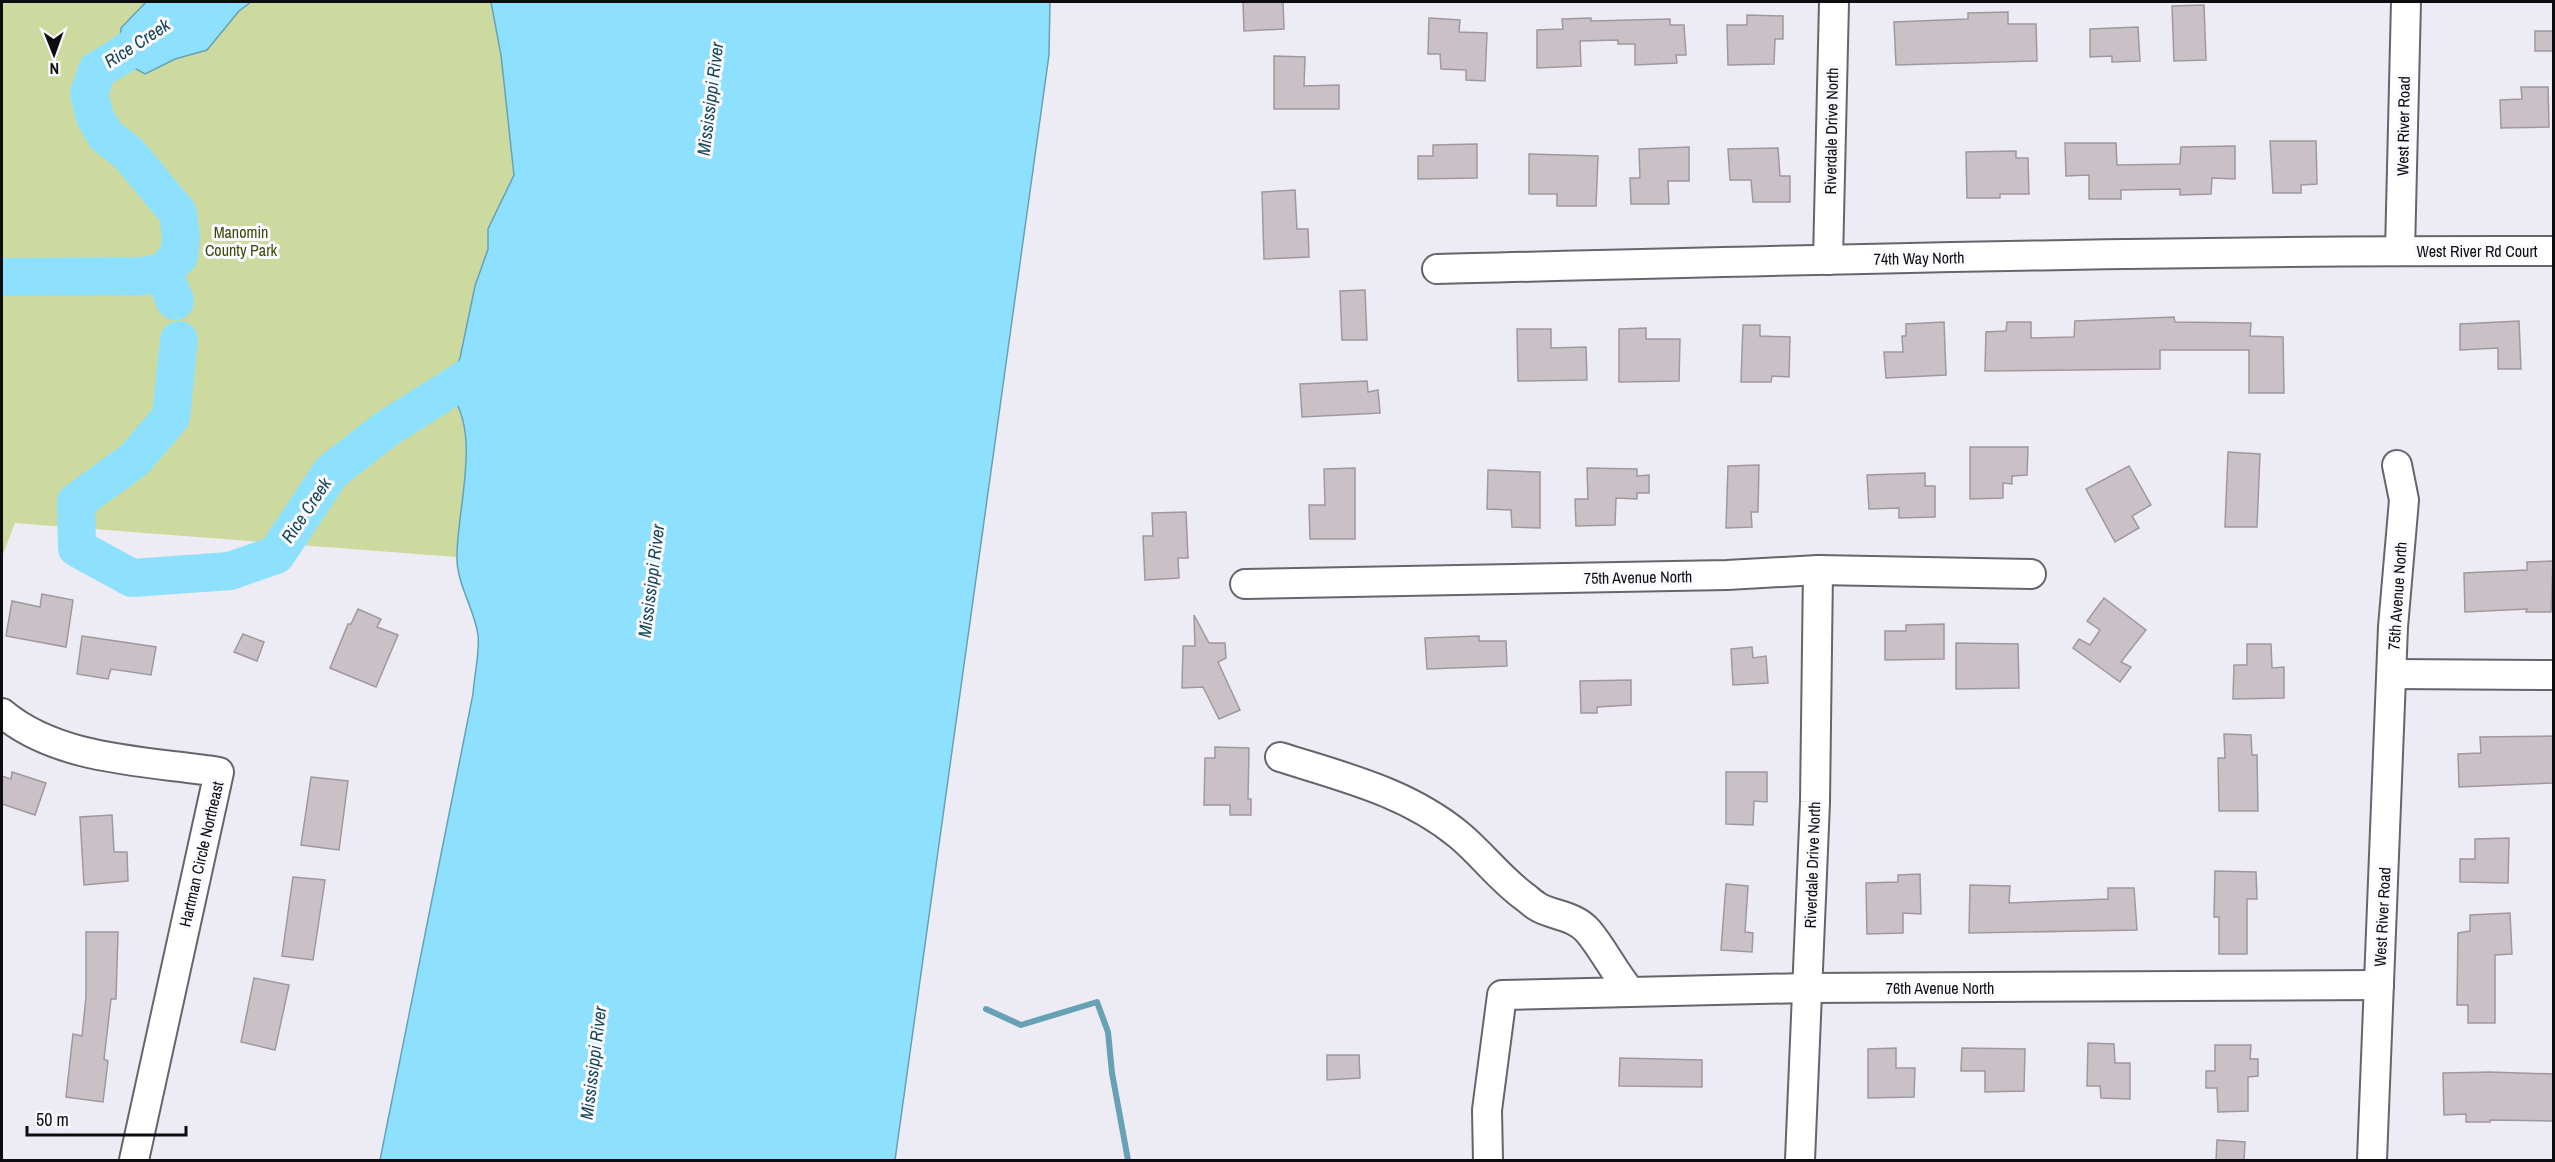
<svg xmlns="http://www.w3.org/2000/svg" width="2555" height="1162" font-family="'Archivo Narrow',sans-serif">
  <style>
    .green { fill: #cdda9f }
    .water { fill: #8ee1fe; stroke: #67a1b6; stroke-width: 1.5 }
    .lines { fill: none; stroke-linecap: round; stroke-linejoin: round }
    .stream { stroke: #67a1b6; stroke-width: 6 }
    .river { stroke: #8ee1fe; stroke-width: 38 }
    .building { fill: #cac1c7; stroke: #a1989e; stroke-width: 1.5 }
    .minor-casing { stroke: #67646c; stroke-width: 32 }
    .minor { stroke: #fff; stroke-width: 28 }
    .labels { text-anchor: middle; dominant-baseline: central; stroke-width: 6; stroke-linejoin: round; paint-order: stroke }
    .street-label { font-size: 16px; fill: #0d0c0f; stroke: #faf9fe }
    .park-label { font-size: 16px; fill: #3e4804; stroke: #faf9fe }
    .water-label { font-size: 18px; font-style: italic; fill: #184858; stroke: #faf9fe }
  </style>
  <rect width="100%" height="100%" fill="#edebf4"/>
  <path class="green" d="M2,2H491L501,55L514,175L488,229V249L475,286L460,358L446,388C481,426 461,509 456,557L15,523L2,557Z"/>
  <g class="water">
    <polygon points="146,2 251,2 239,11 207,50 175,59 145,74 118,59 121,28"/>
    <path d="M491,2H1050L1049,55L895,1160H380L473,694C474,676 480,653 478,635C475,610 456,583 457,556C457,506 484,428 446,388L460,358L475,286L488,249V229L514,175L501,55Z"/>
  </g>
  <g class="lines">
    <polyline class="stream" points="986,1009 1021,1025 1097,1002 1108,1032 1112,1073 1128,1160"/>
    <g class="river">
      <polyline points="163,272 175,301"/>
      <path d="M2,277L143,276L163,272L179,256L181,237L178,213L128,153L106,136L95,117L89,94L97,70C134,51 164,21 200,2"/>
      <polyline points="179,340 171,417 134,460 76,502 77,548 132,578 230,571 276,555 331,472 386,429 491,363"/>
    </g>
  </g>
  <g class="building">
    <polygon points="1243,2 1283,2 1284,29 1244,31"/>
    <polygon points="2204,5 2206,60 2174,61 2172,6"/>
    <polygon points="2008,12 2008,24 2036,24 2037,61 1896,65 1894,22 1968,19 1968,13"/>
    <polygon points="1747,15 1783,16 1783,39 1775,39 1774,64 1728,65 1727,25 1747,25"/>
    <polygon points="1429,18 1460,20 1459,32 1487,33 1485,81 1466,80 1466,70 1441,69 1440,54 1428,54"/>
    <polygon points="1591,18 1591,21 1670,19 1670,25 1684,25 1686,55 1676,55 1677,63 1635,65 1635,44 1618,44 1618,40 1580,41 1581,66 1537,68 1537,30 1563,29 1562,19"/>
    <polygon points="2138,27 2140,61 2112,62 2112,56 2090,57 2090,29"/>
    <rect x="2535" y="31" width="18" height="20"/>
    <polygon points="1274,56 1305,57 1304,86 1339,85 1339,109 1274,109"/>
    <polygon points="2521,87 2548,87 2549,127 2501,128 2500,100 2522,99"/>
    <polygon points="2270,141 2316,141 2317,184 2301,185 2301,193 2273,193"/>
    <polygon points="2065,143 2116,143 2117,165 2180,164 2181,147 2235,146 2235,179 2212,178 2211,194 2180,195 2180,189 2121,190 2121,199 2089,199 2089,175 2066,176"/>
    <polygon points="1477,144 1477,178 1418,179 1418,156 1433,156 1433,145"/>
    <polygon points="1689,147 1689,181 1668,181 1669,204 1631,204 1630,178 1640,178 1639,149"/>
    <polygon points="1778,148 1780,176 1790,176 1790,202 1753,202 1751,180 1730,180 1728,149"/>
    <polygon points="2016,151 2016,158 2028,158 2029,194 2000,194 2000,198 1967,198 1966,152"/>
    <polygon points="1529,154 1598,156 1596,206 1557,206 1557,194 1529,194"/>
    <polygon points="1295,190 1297,229 1308,229 1309,257 1264,259 1262,192"/>
    <polygon points="1365,290 1367,340 1342,340 1340,291"/>
    <polygon points="2174,317 2175,322 2251,323 2250,336 2283,337 2284,393 2249,393 2249,350 2160,350 2160,369 1985,371 1986,332 2006,331 2007,322 2031,322 2031,338 2074,337 2075,321"/>
    <polygon points="2519,321 2521,369 2498,369 2498,348 2460,350 2460,324"/>
    <polygon points="1944,322 1946,375 1886,378 1884,352 1903,352 1902,336 1906,336 1906,324"/>
    <polygon points="1743,325 1760,325 1760,336 1790,337 1789,377 1772,376 1771,382 1741,382"/>
    <polygon points="1646,328 1646,339 1680,339 1679,381 1619,382 1619,329"/>
    <polygon points="1517,329 1551,329 1551,348 1586,347 1587,380 1518,381"/>
    <polygon points="1367,381 1368,392 1378,390 1380,413 1302,417 1300,384"/>
    <polygon points="1970,447 2028,447 2027,475 2012,476 2012,484 2003,483 2003,498 1970,499"/>
    <polygon points="2228,452 2260,454 2257,527 2225,527"/>
    <polygon points="1759,465 1758,512 1751,512 1752,527 1726,528 1728,466"/>
    <polygon points="2129,466 2151,505 2132,516 2139,528 2115,542 2086,489"/>
    <polygon points="1355,468 1355,539 1310,539 1309,505 1325,505 1324,469"/>
    <polygon points="1587,468 1637,469 1637,476 1649,475 1649,493 1637,493 1637,499 1616,498 1615,525 1576,526 1575,499 1588,499"/>
    <polygon points="1488,470 1540,472 1540,528 1512,527 1511,510 1487,509"/>
    <polygon points="1925,473 1925,486 1935,486 1935,517 1899,518 1899,508 1869,509 1867,475"/>
    <polygon points="1186,512 1188,558 1178,558 1179,578 1145,580 1143,536 1153,536 1152,513"/>
    <polygon points="2553,561 2551,612 2526,612 2527,609 2465,612 2464,573 2527,570 2527,562"/>
    <polygon points="42,594 73,600 66,647 6,636 12,601 40,607"/>
    <polygon points="2104,598 2146,630 2121,662 2131,667 2120,682 2073,648 2079,639 2090,645 2100,630 2087,621"/>
    <polygon points="358,609 381,619 377,627 398,635 376,687 330,668 348,624 351,624"/>
    <polygon points="1194,615 1209,643 1225,643 1226,658 1218,662 1240,710 1219,719 1203,687 1182,688 1183,646 1195,646"/>
    <polygon points="1944,624 1944,659 1885,660 1885,631 1906,631 1906,625"/>
    <polygon points="243,634 264,642 257,661 234,652"/>
    <polygon points="82,636 156,647 151,675 111,669 108,679 77,674"/>
    <polygon points="1479,636 1479,641 1506,641 1507,666 1427,669 1425,638"/>
    <polygon points="1956,643 2018,644 2019,688 1956,689"/>
    <polygon points="2247,644 2271,644 2272,668 2284,667 2284,698 2233,699 2234,665 2247,665"/>
    <polygon points="1752,647 1753,658 1766,656 1768,683 1733,685 1731,649"/>
    <polygon points="1631,680 1631,705 1597,707 1597,713 1581,713 1580,681"/>
    <polygon points="2224,734 2251,735 2252,755 2257,755 2258,811 2219,811 2218,758 2225,758"/>
    <polygon points="2553,736 2553,783 2459,787 2458,754 2481,753 2480,737"/>
    <polygon points="1215,747 1249,748 1248,799 1251,799 1251,815 1230,815 1230,805 1204,805 1205,758 1215,758"/>
    <polygon points="12,772 46,783 35,815 2,804 2,776 11,779"/>
    <polygon points="1726,772 1767,772 1767,802 1754,801 1753,825 1726,824"/>
    <polygon points="311,777 348,781 339,850 301,845"/>
    <polygon points="112,815 114,852 127,852 128,881 84,885 80,817"/>
    <polygon points="2509,838 2508,883 2460,882 2460,859 2475,859 2475,839"/>
    <polygon points="2215,871 2256,872 2257,899 2247,899 2247,954 2219,954 2219,917 2214,917"/>
    <polygon points="1920,874 1921,914 1903,913 1903,933 1867,934 1866,883 1898,882 1898,875"/>
    <polygon points="293,877 325,880 313,960 282,956"/>
    <polygon points="1726,884 1748,886 1745,932 1753,933 1752,952 1721,950"/>
    <polygon points="1970,885 2010,886 2009,903 2108,899 2108,888 2134,888 2137,930 1969,933"/>
    <polygon points="2510,913 2512,954 2495,955 2495,1023 2468,1023 2468,1005 2457,1005 2458,933 2470,931 2470,915"/>
    <polygon points="86,932 118,932 116,999 111,999 104,1059 108,1061 103,1102 66,1097 73,1034 82,1036 86,997"/>
    <polygon points="254,978 289,985 275,1050 241,1042"/>
    <polygon points="2088,1043 2114,1044 2115,1063 2130,1063 2130,1099 2101,1098 2100,1086 2087,1086"/>
    <polygon points="2215,1045 2251,1045 2250,1059 2258,1059 2258,1076 2248,1077 2248,1111 2218,1112 2217,1088 2206,1088 2206,1071 2215,1071"/>
    <polygon points="1896,1048 1896,1068 1915,1068 1914,1097 1868,1098 1868,1049"/>
    <polygon points="1962,1048 2025,1049 2024,1091 1985,1092 1985,1071 1961,1071"/>
    <polygon points="1327,1055 1359,1055 1360,1078 1327,1080"/>
    <polygon points="1620,1058 1702,1060 1702,1087 1619,1086"/>
    <polygon points="2489,1072 2553,1074 2553,1121 2490,1120 2490,1122 2466,1122 2466,1114 2444,1115 2443,1073"/>
    <polygon points="2217,1140 2245,1142 2244,1161 2216,1161"/>
  </g>
  <g class="lines">
    <defs>
      <g id="minor">
        <polyline points="2400,251 2406,2"/>
        <polyline points="1828,260 1834,2"/>
        <path d="M1437,269C1809,260 2181,250 2554,251"/>
        <polyline points="1245,584 1727,575 1818,570 2031,574"/>
        <polyline points="2392,674 2554,675"/>
        <path d="M2,713C59,761 147,761 219,772L134,1160"/>
        <path d="M1280,757C1343,777 1407,792 1459,835C1482,854 1500,879 1525,897C1530,901 1534,905 1540,908C1556,916 1575,916 1588,931C1604,950 1614,972 1630,991"/>
        <polyline points="1488,1160 1487,1110 1502,995 1807,988 2379,985"/>
        <polyline points="1800,1160 1815,802 1818,570"/>
        <polyline points="2372,1160 2393,627 2404,500 2397,465"/>
      </g>
    </defs>
    <use href="#minor" class="minor-casing"/>
    <use href="#minor" class="minor"/>
  </g>
  <g class="labels">
    <g class="street-label">
      <text transform="translate(2403 126) rotate(-89)">West River Road</text>
      <text transform="translate(1831 131) rotate(-89)">Riverdale Drive North</text>
      <text x="2477" y="251">West River Rd Court</text>
      <text transform="translate(1919 258) rotate(-1)">74th Way North</text>
      <text transform="translate(1638 577) rotate(-1)">75th Avenue North</text>
      <text transform="translate(2397 596) rotate(-86)">75th Avenue North</text>
      <text transform="translate(201 854) rotate(-77)">Hartman Circle Northeast</text>
      <text transform="translate(1812 865) rotate(-88)">Riverdale Drive North</text>
      <text transform="translate(2382 917) rotate(-87)">West River Road</text>
      <text x="1940" y="988">76th Avenue North</text>
    </g>
    <g class="park-label">
      <text x="241" y="232">Manomin<tspan x="241" dy="18">County Park</tspan></text>
    </g>
    <g class="water-label">
      <text transform="translate(137 43) rotate(-33)">Rice Creek</text>
      <text transform="translate(710 99) rotate(-83)">Mississippi River</text>
      <text transform="translate(306 510) rotate(-56)">Rice Creek</text>
      <text transform="translate(651 581) rotate(-83)">Mississippi River</text>
      <text transform="translate(593 1063) rotate(-83)">Mississippi River</text>
    </g>
  </g>
  <rect width="2555" height="1162" fill="none" stroke="#0d0c0f" stroke-width="6"/>
  <g transform="translate(54 54) rotate(179)" stroke="#faf9fe" stroke-width="4.5" paint-order="stroke">
  <path d="M0-4.5L10 22L0 15L-10 22Z" fill="#0d0c0f"/>
  <text y="-9" font-size="16" font-weight="bold" text-anchor="middle" fill="#0d0c0f">N</text>
  </g>
  <path d="M27 1126v9h159v-9" fill="none" stroke="#0d0c0f" stroke-width="3"/>
  <text x="36" y="1126" font-size="18" fill="#0d0c0f" stroke="#faf9fe" stroke-width="4.5" paint-order="stroke">50 m</text>
</svg>
